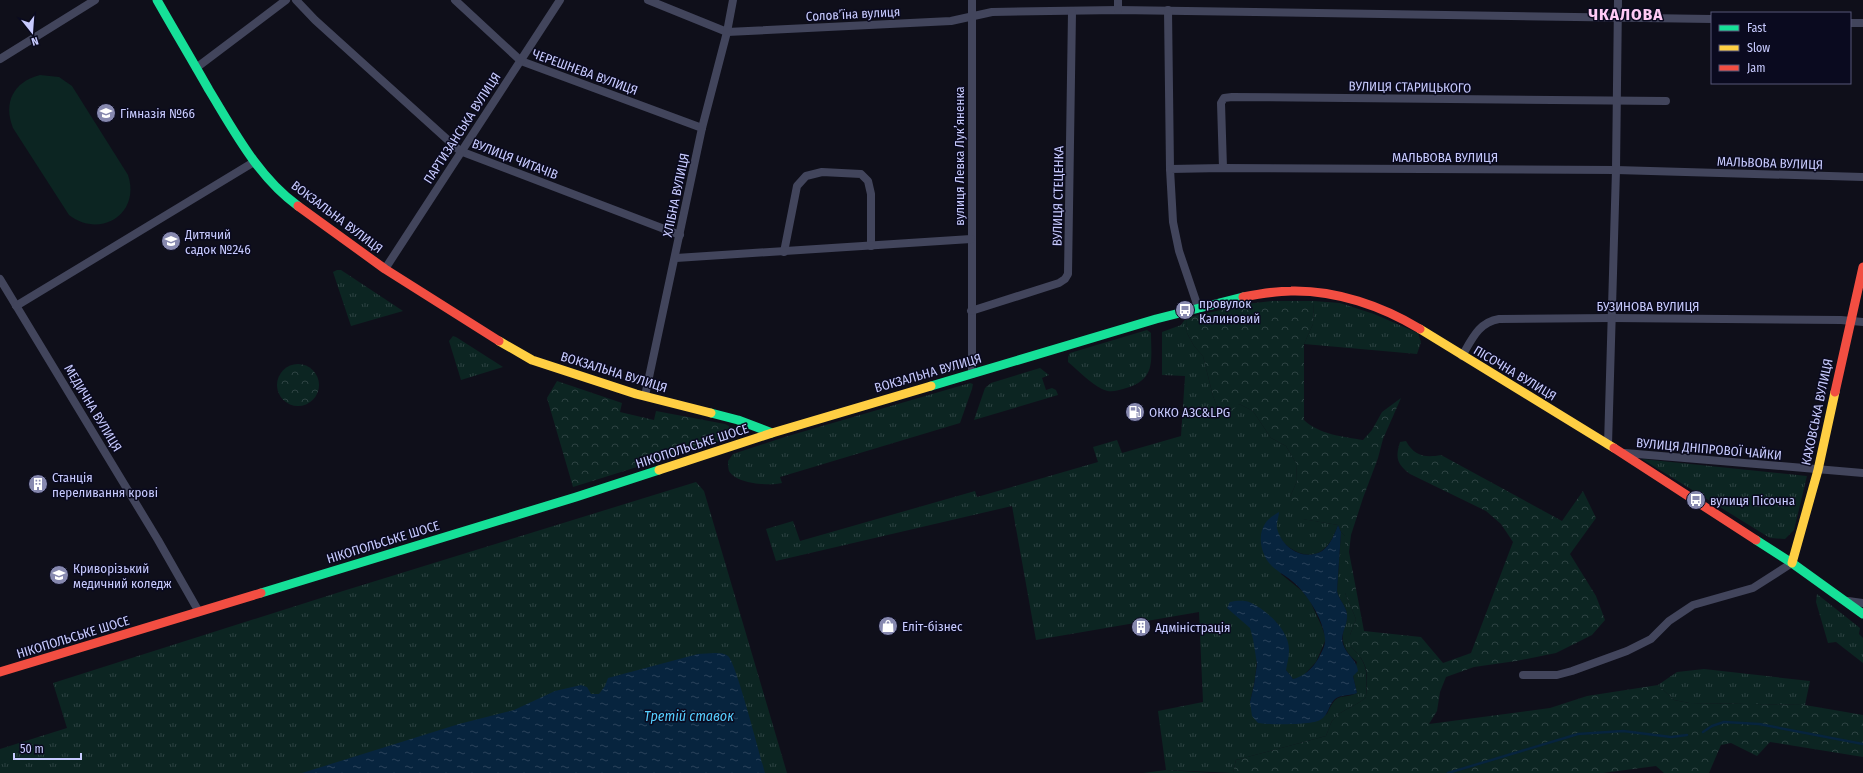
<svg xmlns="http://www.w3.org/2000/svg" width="1863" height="773" font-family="'Fira Sans Condensed',sans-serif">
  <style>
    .grass { fill: url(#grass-tufts) }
    .forest { fill: url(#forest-crowns) }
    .pitch { fill: #0c2522 }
    .water { fill: url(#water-ripples) }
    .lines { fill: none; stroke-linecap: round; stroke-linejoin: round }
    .stream { stroke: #07243e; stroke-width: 2.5 }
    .street { stroke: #42455c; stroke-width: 8 }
    .fast { stroke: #16e098; stroke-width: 9 }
    .slow { stroke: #ffcf43; stroke-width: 9 }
    .jam { stroke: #f24e42; stroke-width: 9 }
    .labels { text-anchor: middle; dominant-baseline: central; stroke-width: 3; stroke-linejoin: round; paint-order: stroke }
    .street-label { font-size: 13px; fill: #c8cbff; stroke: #0a0a1f }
    .poi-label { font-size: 13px; fill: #c8cbff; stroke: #0a0a1f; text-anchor: start }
    .water-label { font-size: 14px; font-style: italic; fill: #56cfff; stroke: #0a0a1f }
    .district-label { font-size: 17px; font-weight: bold; letter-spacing: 1px; fill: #ffcaf5; stroke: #0a0a1f }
  </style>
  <defs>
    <pattern id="grass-tufts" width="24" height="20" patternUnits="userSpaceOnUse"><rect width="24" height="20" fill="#0c2522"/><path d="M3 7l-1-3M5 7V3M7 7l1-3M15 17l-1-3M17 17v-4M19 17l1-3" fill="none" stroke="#2e4343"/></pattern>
    <pattern id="forest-crowns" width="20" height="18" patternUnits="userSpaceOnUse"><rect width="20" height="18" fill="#0c2522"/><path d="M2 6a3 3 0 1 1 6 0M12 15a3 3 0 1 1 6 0" fill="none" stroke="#2e4343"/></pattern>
    <pattern id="water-ripples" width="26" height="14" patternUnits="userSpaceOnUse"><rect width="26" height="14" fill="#07243e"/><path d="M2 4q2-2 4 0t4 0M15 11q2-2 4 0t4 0" fill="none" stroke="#2a425b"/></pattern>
  </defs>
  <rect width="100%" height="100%" fill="#0f0f1a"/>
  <g class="grass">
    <polygon points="337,270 341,270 403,311 351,326 333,272"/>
    <polygon points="1314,301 1340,303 1374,314 1418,333 1421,342 1417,354 1304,344 1313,324"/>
    <path d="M1186,318L1187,333L1194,346L1203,356L1213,396L1218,409L1239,404L1253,411L1271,438L1286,446L1296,463L1297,481L1290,497L1303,519L1338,525C1335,533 1331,543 1324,549C1311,561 1290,552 1281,539C1275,530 1279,528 1269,519L1281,574L1302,591L1310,601L1322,627L1326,639L1316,662L1301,678L1293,679L1286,670L1278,624L1258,607L1248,602L1240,601L1227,608C1235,614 1243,619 1249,626C1263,645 1255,682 1250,702L1285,724L1308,722L1327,714C1338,690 1339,701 1357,693L1353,676L1357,662C1346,653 1340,643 1344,629C1345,625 1347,621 1347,617C1348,607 1339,601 1337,591L1341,532L1345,536V593L1356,619L1350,635V646C1369,663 1367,673 1366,697C1356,707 1341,709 1332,721C1330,725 1328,731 1326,736L1236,760L1233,773L1166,770L1158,711L1203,702L1199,612L1036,640L1012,506L776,561L766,529L793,521L800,541L975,491L977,497L1098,462L1093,447L1117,440L1122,453L1181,436L1185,376L1162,375V332L1181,325Z"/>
    <path d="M1147,330L1151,333C1151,361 1157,380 1123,389C1116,391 1110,393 1102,389C1090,383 1079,371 1068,362V357L1070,353Z"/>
    <polygon points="453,336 456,337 503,367 461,380 449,341"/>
    <polygon points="1040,368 1049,375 1042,378 1046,390 1052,388 1056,390 1058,395 974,420 985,388 991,383"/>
    <path d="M970,383L973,384L972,389L960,423L780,477L782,483C769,486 736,484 729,471C728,468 728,464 728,461L733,454L788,436Z"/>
    <polygon points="1642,459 1807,476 1794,530 1785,539 1770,538"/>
    <polygon points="696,482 704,491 787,773 0,773 0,749 67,728 53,683 343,591"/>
    <polygon points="1817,594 1860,628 1859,634 1863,638 1863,663 1836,642 1828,643 1816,602"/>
    <polygon points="1704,669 1810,681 1805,705 1689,703 1674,700 1658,685 1677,672"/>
  </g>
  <g class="forest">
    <path d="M1272,301H1314L1313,324L1304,344V420C1318,434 1344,437 1363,440L1372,430L1382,412L1401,398L1383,439L1378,458L1363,498L1351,535L1349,552L1364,631L1421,637L1443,663L1471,653L1513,542L1501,524L1486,511L1410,474C1397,464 1395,458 1400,442L1406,441C1414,456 1425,458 1441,455L1562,521L1583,491L1596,518L1570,554L1596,596L1605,620L1592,635L1556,653L1516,661L1474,667L1446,677L1440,692L1437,711L1429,724L1550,708L1587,696L1658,685L1674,700L1689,703L1805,705L1863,715V757L1770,742L1757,756L1731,743L1721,745L1709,773H1664L1656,766L1603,773H1233L1236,760L1326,736C1328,731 1330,725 1332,721C1341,709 1356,707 1366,697C1368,673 1369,663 1350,646V635L1356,619L1345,593V536L1341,532L1338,525L1302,519L1289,507L1290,497L1297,481L1296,463L1286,446L1271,438L1253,411L1239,404L1231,412L1218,409L1213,396L1203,356L1194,346L1187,333L1186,318L1246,304Z"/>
    <circle cx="298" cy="385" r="21"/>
    <polygon points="557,381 622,403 620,412 654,420 656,411 725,424 729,426 731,433 730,438 573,487 547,398"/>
    <polygon points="1166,770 1213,773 1143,773"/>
  </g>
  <path class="pitch" d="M40,75L59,77L72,86L128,175C141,214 100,239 69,215L13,128C3,103 13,82 40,75Z"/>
  <g class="water">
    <path d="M1279,512C1279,517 1276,523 1277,528C1281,547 1303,562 1322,551C1330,546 1335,533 1338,525L1341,532L1337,591C1339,601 1348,607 1347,617C1347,627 1340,634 1343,644C1347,656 1356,658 1358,671L1353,676L1357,693C1350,696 1340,694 1334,700C1328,706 1329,715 1320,720C1313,725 1268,725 1258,723L1252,716L1250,702L1254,685L1257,664L1253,639L1250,628L1227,608L1230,602C1236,601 1242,600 1249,602C1266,609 1290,631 1289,651C1289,657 1287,664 1286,670L1293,679C1303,677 1313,668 1318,659C1321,653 1326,645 1325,639C1324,620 1306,592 1292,581C1285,575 1276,571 1270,564C1260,552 1256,531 1269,519C1272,516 1276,514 1279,512Z"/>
    <path d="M698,654C707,654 721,651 728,656C736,662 760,756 765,773H302L459,724L514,710L555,691L581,685L587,687L591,694H599L605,686L608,678Z"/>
  </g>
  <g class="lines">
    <g class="stream">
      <polyline points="1703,732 1712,726 1724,722 1759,724 1863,744"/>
      <polyline points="1448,773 1578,734 1623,731 1671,737 1687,735"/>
    </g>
    <g class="street">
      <polyline points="296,0 315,20 460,151 680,235"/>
      <polyline points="455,0 521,61 702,128"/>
      <polyline points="648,0 727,32 951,21 992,12 1118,10 1712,19"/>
      <polyline points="972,0 972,374"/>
      <polyline points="1118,0 1118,10"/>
      <polyline points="1168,10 1170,169"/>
      <polyline points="1850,23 1863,23"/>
      <polyline points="0,59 95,0"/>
      <polyline points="196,68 286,0"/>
      <polyline points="1223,168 1221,103 1224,98 1232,97 1666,101"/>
      <polyline points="784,252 797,186 806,176 822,172 861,174 868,181 871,194 871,246"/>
      <polyline points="676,258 971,239"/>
      <polyline points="385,269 560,0"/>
      <polyline points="0,279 158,540 199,612"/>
      <polyline points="16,306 254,162"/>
      <polyline points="1198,307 1179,251 1173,222 1170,169 1223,168 1616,170 1863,177"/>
      <polyline points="971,311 1059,283 1065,279 1068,274 1072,12"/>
      <path d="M1462,356C1472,339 1479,322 1499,319L1612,318L1841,320L1863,322"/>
      <polyline points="645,396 702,128 727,32 733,0"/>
      <polyline points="1608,445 1616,170 1618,0"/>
      <polyline points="1625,453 1863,473"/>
      <polyline points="1848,601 1863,603"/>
      <polyline points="1523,675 1557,675 1572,671 1627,651 1651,639 1669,621 1693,605 1753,588 1792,563"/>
    </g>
    <g class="fast">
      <path d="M157,0C174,30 192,60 209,90C234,131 258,177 298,206"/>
      <polyline points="931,386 1156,319 1243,297"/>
      <polyline points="711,413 738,420 772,433"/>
      <polyline points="1756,540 1792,563 1863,614"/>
      <polyline points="261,593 576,497 659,470"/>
    </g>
    <g class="slow">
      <polyline points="1420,329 1614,448"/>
      <polyline points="499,341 532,360 636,394 711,413"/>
      <polyline points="659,470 772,433 931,386"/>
      <polyline points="1792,563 1818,470 1835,392"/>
    </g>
    <g class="jam">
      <polyline points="298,206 385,269 499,341"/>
      <path d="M1243,297C1259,294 1275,291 1291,291C1336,290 1382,306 1420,329"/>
      <polyline points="1835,392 1863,267"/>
      <polyline points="1614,448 1756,540"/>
      <polyline points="0,672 261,593"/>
    </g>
  </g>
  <defs>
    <symbol id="school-disc" viewBox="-11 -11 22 22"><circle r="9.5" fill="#8789af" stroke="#0a0a1f"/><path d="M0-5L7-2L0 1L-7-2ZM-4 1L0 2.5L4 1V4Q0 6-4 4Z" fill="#fff"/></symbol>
    <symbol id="bus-disc" viewBox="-11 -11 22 22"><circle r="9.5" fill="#8789af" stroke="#0a0a1f"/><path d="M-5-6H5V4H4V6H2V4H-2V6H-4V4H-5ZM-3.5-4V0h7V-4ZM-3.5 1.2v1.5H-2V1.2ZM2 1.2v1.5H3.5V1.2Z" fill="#fff"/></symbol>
    <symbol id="fuel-disc" viewBox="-11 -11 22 22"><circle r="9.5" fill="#8789af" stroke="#0a0a1f"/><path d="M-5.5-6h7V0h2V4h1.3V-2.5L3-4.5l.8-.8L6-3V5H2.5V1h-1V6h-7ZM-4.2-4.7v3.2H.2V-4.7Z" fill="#fff"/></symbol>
    <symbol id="building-disc" viewBox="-11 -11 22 22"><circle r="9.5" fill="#8789af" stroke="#0a0a1f"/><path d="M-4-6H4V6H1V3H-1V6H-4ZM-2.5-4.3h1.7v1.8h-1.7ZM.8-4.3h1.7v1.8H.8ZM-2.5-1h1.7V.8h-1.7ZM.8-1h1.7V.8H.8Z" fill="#fff"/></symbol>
    <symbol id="university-disc" viewBox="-11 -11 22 22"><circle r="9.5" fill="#8789af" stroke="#0a0a1f"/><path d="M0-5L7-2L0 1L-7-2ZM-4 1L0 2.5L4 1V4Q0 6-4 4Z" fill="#fff"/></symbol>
    <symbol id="shop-disc" viewBox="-11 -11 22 22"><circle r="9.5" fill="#8789af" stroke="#0a0a1f"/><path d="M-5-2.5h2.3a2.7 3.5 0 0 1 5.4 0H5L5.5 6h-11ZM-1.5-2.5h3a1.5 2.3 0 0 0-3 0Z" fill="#fff"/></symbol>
  </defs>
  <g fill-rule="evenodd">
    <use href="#school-disc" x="95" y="102" width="22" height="22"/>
    <use href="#school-disc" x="160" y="230" width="22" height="22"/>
    <use href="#bus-disc" x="1174" y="299" width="22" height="22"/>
    <use href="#fuel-disc" x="1124" y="401" width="22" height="22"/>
    <use href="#building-disc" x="27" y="473" width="22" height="22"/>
    <use href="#bus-disc" x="1685" y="489" width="22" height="22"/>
    <use href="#university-disc" x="48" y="564" width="22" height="22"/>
    <use href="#shop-disc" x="877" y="615" width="22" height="22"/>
    <use href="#building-disc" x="1130" y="616" width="22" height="22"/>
  </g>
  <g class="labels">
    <g class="street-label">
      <text transform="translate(853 14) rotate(-3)">Соловʼїна вулиця</text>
      <text transform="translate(585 72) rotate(20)">ЧЕРЕШНЕВА ВУЛИЦЯ</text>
      <text transform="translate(1410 87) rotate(1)">ВУЛИЦЯ СТАРИЦЬКОГО</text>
      <text transform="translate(462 128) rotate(-57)">ПАРТИЗАНСЬКА ВУЛИЦЯ</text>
      <text transform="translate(959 156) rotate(-90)">вулиця Левка Лукʼяненка</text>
      <text x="1445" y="157">МАЛЬВОВА ВУЛИЦЯ</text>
      <text transform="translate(515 159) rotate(21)">ВУЛИЦЯ ЧИТАЧІВ</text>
      <text transform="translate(1770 163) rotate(2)">МАЛЬВОВА ВУЛИЦЯ</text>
      <text transform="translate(676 195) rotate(-78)">ХЛІБНА ВУЛИЦЯ</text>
      <text transform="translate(1058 196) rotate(-89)">ВУЛИЦЯ СТЕЦЕНКА</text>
      <text transform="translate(337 217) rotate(37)">ВОКЗАЛЬНА ВУЛИЦЯ</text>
      <text x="1648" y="306">БУЗИНОВА ВУЛИЦЯ</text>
      <text transform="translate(614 372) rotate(17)">ВОКЗАЛЬНА ВУЛИЦЯ</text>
      <text transform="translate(928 373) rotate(-16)">ВОКЗАЛЬНА ВУЛИЦЯ</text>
      <text transform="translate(1515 373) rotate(31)">ПІСОЧНА ВУЛИЦЯ</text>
      <text transform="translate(93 408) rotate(59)">МЕДИЧНА ВУЛИЦЯ</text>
      <text transform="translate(1817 412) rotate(-78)">КАХОВСЬКА ВУЛИЦЯ</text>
      <text transform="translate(692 446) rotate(-18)">НІКОПОЛЬСЬКЕ ШОСЕ</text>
      <text transform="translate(1709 449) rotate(5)">ВУЛИЦЯ ДНІПРОВОЇ ЧАЙКИ</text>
      <text transform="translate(383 542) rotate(-17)">НІКОПОЛЬСЬКЕ ШОСЕ</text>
      <text transform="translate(73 637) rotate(-17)">НІКОПОЛЬСЬКЕ ШОСЕ</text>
    </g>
    <g class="poi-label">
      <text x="120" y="113">Гімназія №66</text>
      <text x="185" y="234">Дитячий<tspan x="185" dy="15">садок №246</tspan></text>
      <text x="1199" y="303">провулок<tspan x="1199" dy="15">Калиновий</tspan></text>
      <text x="1149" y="412">ОККО АЗС&amp;LPG</text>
      <text x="52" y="477">Станція<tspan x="52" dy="15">переливання крові</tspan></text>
      <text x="1710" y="500">вулиця Пісочна</text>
      <text x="73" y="568">Криворізький<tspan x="73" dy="15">медичний коледж</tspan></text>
      <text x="902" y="626">Еліт-бізнес</text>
      <text x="1155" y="627">Адміністрація</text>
    </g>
    <g class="water-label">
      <text x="689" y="716">Третій ставок</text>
    </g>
    <g class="district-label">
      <text x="1626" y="14">ЧКАЛОВА</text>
    </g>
  </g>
  <rect x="1711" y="12" width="140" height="72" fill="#0a0a1f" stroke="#565779"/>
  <rect x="1719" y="25" width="20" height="6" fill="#16e098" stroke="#565779"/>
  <text x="1747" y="32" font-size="12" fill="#c8cbff">Fast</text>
  <rect x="1719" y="45" width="20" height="6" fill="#ffcf43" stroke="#565779"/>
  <text x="1747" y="52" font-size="12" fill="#c8cbff">Slow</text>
  <rect x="1719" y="65" width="20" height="6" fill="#f24e42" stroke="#565779"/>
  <text x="1747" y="72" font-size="12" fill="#c8cbff">Jam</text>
  <g transform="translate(32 32) rotate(163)" stroke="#0a0a1f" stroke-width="3" paint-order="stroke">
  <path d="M0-3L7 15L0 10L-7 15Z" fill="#c8cbff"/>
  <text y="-6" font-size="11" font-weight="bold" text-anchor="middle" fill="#c8cbff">N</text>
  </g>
  <path d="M14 753v6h67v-6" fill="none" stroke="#c8cbff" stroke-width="2"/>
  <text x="20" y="753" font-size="12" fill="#c8cbff" stroke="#0a0a1f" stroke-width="3" paint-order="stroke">50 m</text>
</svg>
